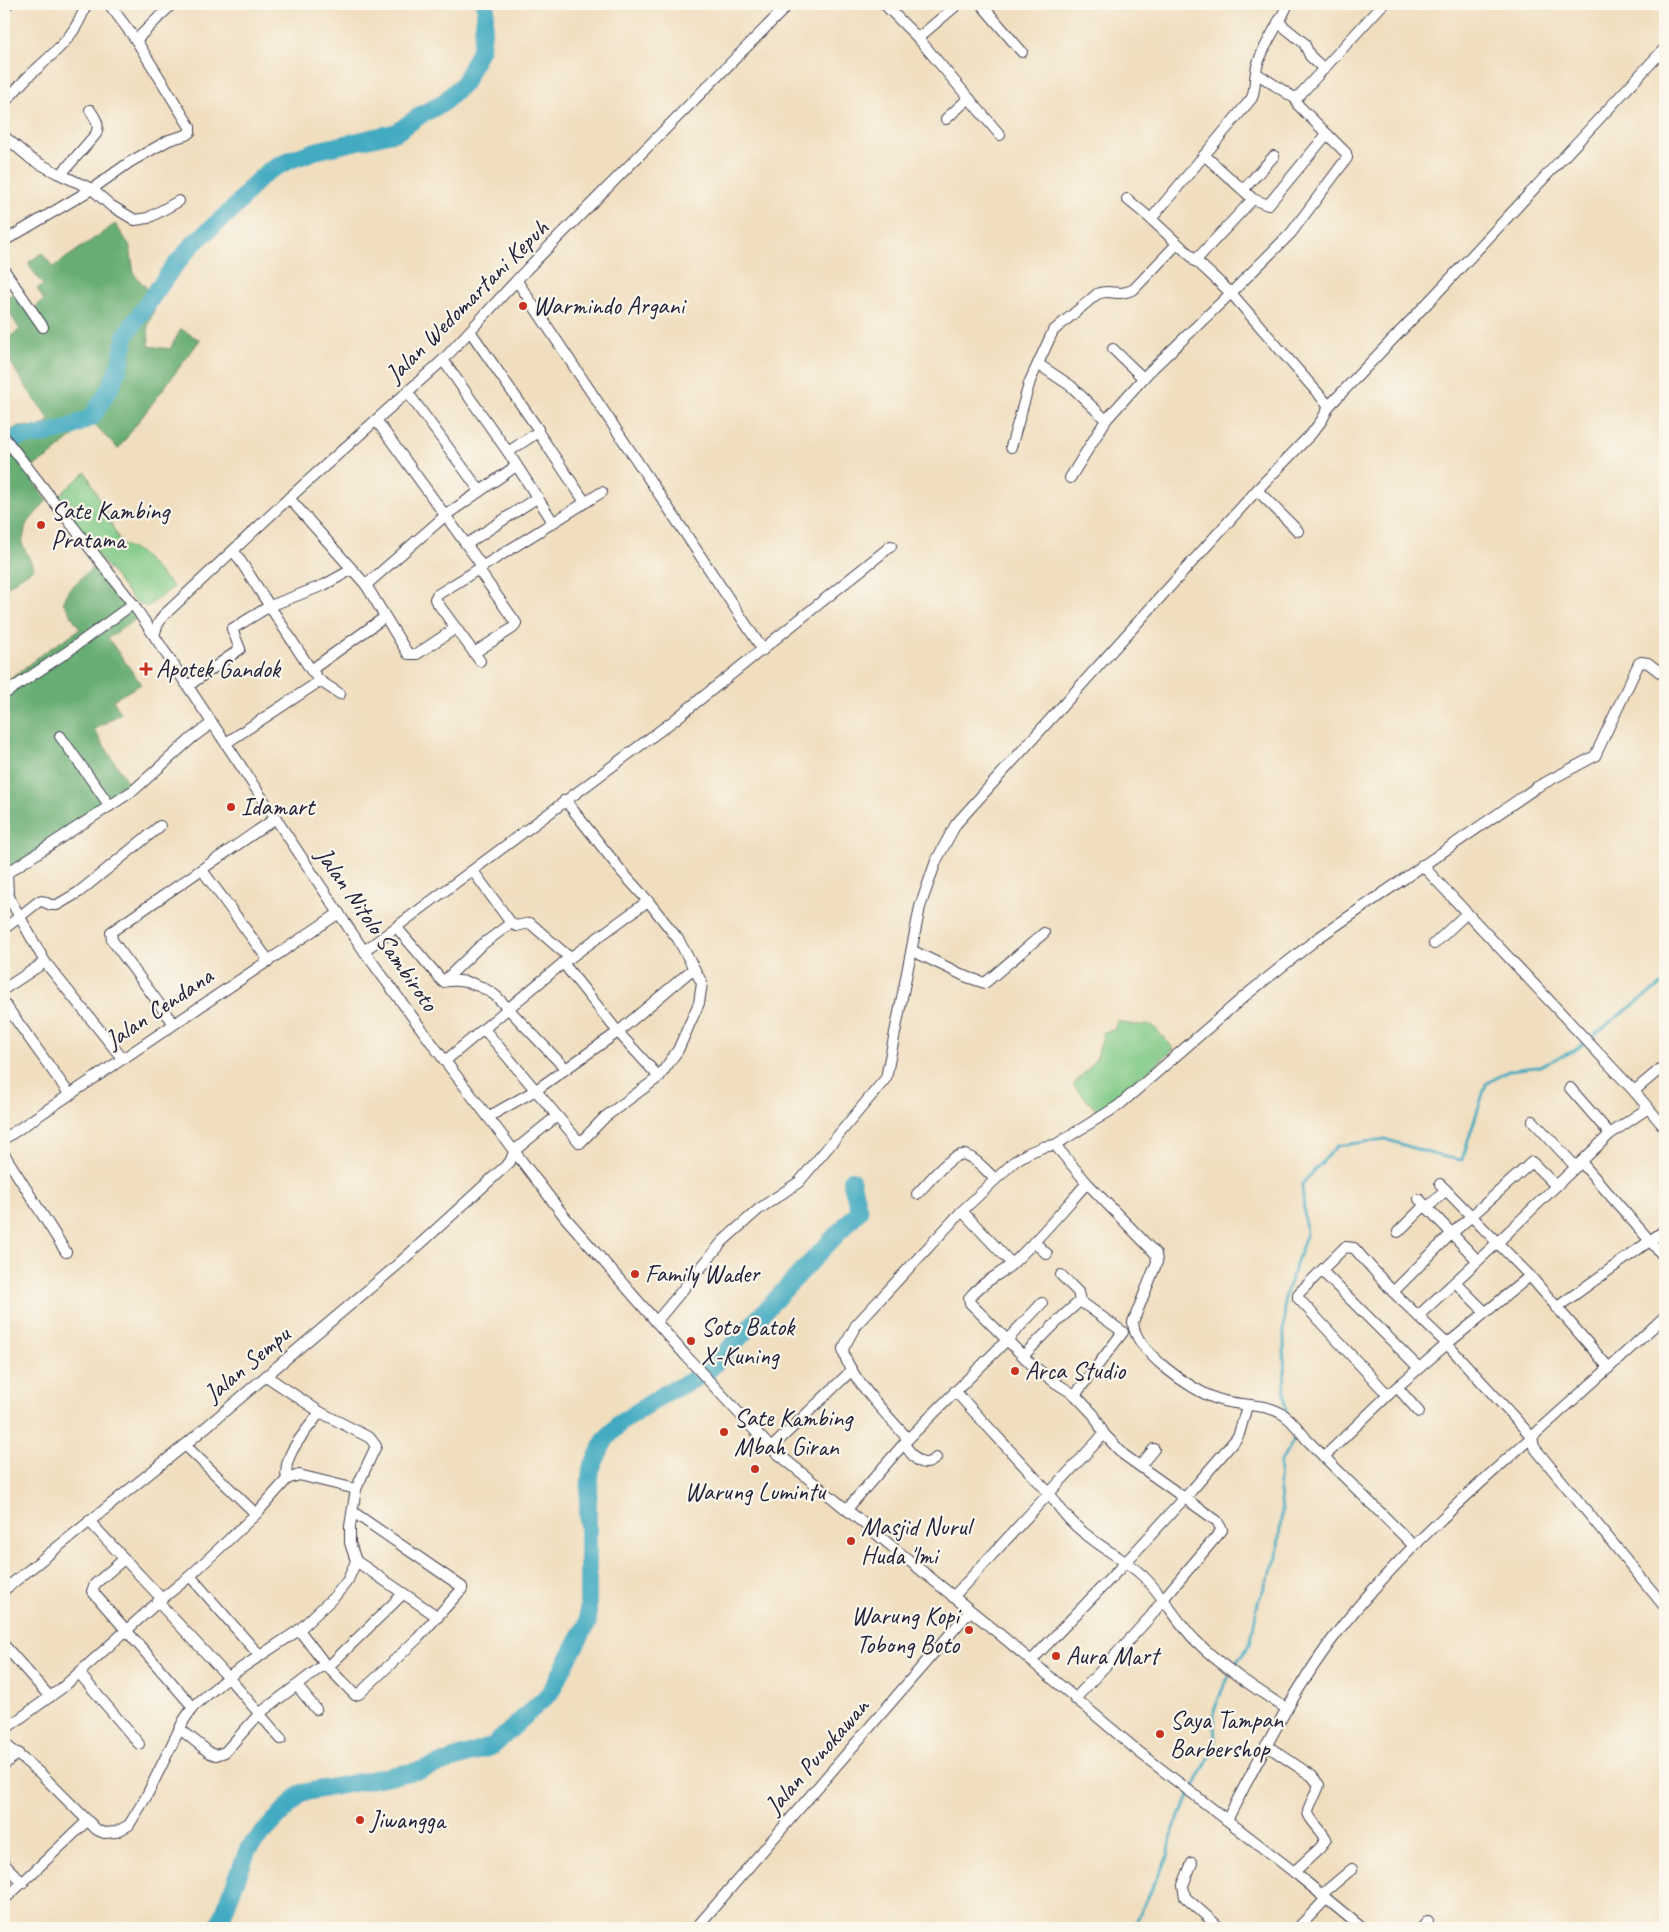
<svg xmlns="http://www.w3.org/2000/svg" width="1669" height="1932" font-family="Caveat,sans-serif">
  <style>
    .green { fill: #80c986; stroke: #517660 }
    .forest { fill: #68ad73; stroke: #456857 }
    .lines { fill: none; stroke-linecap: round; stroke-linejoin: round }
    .stream { stroke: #42aac1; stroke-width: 3 }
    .river { stroke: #42aac1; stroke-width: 18 }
    .minor-casing { stroke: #413e4f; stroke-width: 12 }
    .minor { stroke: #fff; stroke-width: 10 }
    .poi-dot { fill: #c8321e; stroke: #fbf7ec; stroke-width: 2 }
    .labels { text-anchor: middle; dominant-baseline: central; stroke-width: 4.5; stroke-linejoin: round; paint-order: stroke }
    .street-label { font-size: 25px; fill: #22223b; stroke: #fbf7ec }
    .poi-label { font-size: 25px; fill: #22223b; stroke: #fbf7ec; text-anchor: start }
  </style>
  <rect width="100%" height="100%" fill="#fbf7ec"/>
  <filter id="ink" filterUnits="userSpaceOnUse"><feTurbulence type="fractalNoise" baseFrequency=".02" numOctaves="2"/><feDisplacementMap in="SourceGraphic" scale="10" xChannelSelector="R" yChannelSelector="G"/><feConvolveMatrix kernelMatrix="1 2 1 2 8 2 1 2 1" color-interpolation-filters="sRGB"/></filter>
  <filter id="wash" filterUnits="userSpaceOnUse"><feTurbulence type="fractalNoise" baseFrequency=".0096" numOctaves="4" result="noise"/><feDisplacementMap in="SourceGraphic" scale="20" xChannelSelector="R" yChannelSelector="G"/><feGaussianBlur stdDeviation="1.12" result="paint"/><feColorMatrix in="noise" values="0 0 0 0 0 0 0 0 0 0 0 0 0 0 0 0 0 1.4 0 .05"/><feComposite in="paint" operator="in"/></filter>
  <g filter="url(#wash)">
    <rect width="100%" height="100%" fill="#f0debf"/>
    <g class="green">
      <polygon points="86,472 121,544 138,551 174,587 147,607 135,602 54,500"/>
      <polygon points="1117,1021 1133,1025 1152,1025 1174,1049 1099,1113 1073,1085 1090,1067 1097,1057 1104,1032 1114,1030"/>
    </g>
    <g class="forest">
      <path d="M115,224L130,246L134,274L158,301L148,325L149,346L170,349L181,329L200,340L118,449L91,421L50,456L26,471L47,500L26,525L22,544L34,568L4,589V435L18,426L39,427L50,420C37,402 4,361 4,340L20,330L4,303V299L18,290L32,310L44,300L37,289L43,285L30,267L29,262L42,253L53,267Z"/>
      <polygon points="96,564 123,601 139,617 108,638 141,684 113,700 121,713 94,730 132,789 4,873 4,684 42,654 80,629 63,602 70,589"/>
    </g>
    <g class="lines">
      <g class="stream">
        <polyline points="1287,1414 1285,1406 1284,1337 1285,1296 1306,1235 1302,1184 1337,1146 1385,1139 1435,1155 1462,1160 1486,1084 1510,1070 1537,1067 1574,1051 1613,1020 1665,982"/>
        <polyline points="1133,1928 1168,1856 1173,1829 1215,1745 1214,1711 1223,1688 1235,1664 1250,1645 1258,1602 1277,1557 1282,1510 1279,1484 1280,1463 1294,1440 1291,1425"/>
      </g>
      <g class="river">
        <polyline points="4,445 20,436 41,435 71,427 92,417 110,388 121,361 125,336 171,270 194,243 235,207 253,185 267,172 290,160 315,151 397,132 422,114 442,104 464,83 481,48 486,9 484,4"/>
        <polyline points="218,1928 248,1849 301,1793 421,1770 493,1746 550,1693 588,1622 588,1503 591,1469 605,1440 620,1423 666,1393 705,1374 859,1211 851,1180"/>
      </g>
    </g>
  </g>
  <g filter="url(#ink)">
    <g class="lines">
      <defs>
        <g id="minor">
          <polyline points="884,4 918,38 1000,135"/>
          <polyline points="981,4 1022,52"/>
          <polyline points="4,7 8,4"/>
          <polyline points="1278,22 1304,43 1310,56 1324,69"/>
          <polyline points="918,38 958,4"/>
          <polyline points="136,40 172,4"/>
          <polyline points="1256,73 1296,99"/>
          <path d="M4,103C13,94 21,83 31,74C54,53 77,35 86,4"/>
          <polyline points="946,119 969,98"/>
          <polyline points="4,136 31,159 57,173 92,189 110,205 135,220 148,218 179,201"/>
          <polyline points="1204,155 1253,199 1268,205 1327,134"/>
          <path d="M61,174L96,134C100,125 96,119 90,110"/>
          <polyline points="1243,190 1274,156"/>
          <polyline points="1127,199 1151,219 1231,293 1329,406 1437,293 1665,48"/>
          <path d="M1151,219L1252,98C1256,86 1254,75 1258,63C1265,43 1279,24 1288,4"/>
          <polyline points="4,241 92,189 130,162 169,140 186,135 190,132 190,127 136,40 109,4"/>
          <polyline points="1195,261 1253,199"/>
          <polyline points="4,270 43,327"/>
          <polyline points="517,281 763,650"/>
          <polyline points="470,331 538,429 538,432"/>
          <polyline points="1113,349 1143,378"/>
          <polyline points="443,360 508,452 553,522"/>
          <polyline points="1038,364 1071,386 1106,420"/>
          <polyline points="408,393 480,491"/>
          <polyline points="376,420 482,566"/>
          <polyline points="4,437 133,604 364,951 445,1061 564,1216 686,1356 771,1448 997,1632 1139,1752 1294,1872 1362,1928"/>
          <path d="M1011,447L1030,381L1053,331L1097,294C1112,288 1117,298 1134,289L1177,244"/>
          <polyline points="508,452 538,432 585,502"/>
          <polyline points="1070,478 1106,420 1148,373 1231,293 1291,233 1347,158 1346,153 1298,105 1296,99 1383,4"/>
          <polyline points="1257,490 1298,531"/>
          <polyline points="289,498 366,585 408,654 417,654 456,628"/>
          <polyline points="467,544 538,497"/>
          <polyline points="234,551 311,670 320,681 340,694"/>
          <polyline points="366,585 446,515 516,466"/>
          <polyline points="154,635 158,624 163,616 289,498 443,360 527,269 789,4"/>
          <polyline points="474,653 513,628 516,623 478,569"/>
          <polyline points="480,661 436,601 435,599 437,595 602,492"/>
          <polyline points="311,670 385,617"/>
          <polyline points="188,686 240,649 232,629 270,606 324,585 351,570"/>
          <polyline points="4,694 67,652 133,604"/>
          <polyline points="60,736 110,806"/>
          <polyline points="226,743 320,681"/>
          <polyline points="1422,865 1634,1091 1665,1128"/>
          <polyline points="202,870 269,961"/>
          <polyline points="473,871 511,923 516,926 530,923 570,958"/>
          <path d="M397,928L443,982C462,978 480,984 496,996L565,1068"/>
          <polyline points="4,929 38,902 42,901 51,905 57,905 79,892 160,826"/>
          <polyline points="1434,944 1467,913"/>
          <polyline points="364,951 673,721 891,546"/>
          <polyline points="913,951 967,977 985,983 1044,933"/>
          <polyline points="563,963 618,1032 659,1077"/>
          <polyline points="444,981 479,947 511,923"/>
          <polyline points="4,989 45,962"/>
          <polyline points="4,1003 70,1095"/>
          <polyline points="174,1024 112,940 111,932 276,818"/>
          <polyline points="484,1029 580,1143 605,1117 659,1077 678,1050 699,1003 702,983 678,939 648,901"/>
          <polyline points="122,1058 45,962 12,903 8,894 7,873 134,790 192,738 212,723"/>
          <polyline points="445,1061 563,963 648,901 622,872 565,800"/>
          <polyline points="1570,1088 1610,1134"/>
          <polyline points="1634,1091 1665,1065"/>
          <polyline points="488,1117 536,1090 618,1032 694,968"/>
          <polyline points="1533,1121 1576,1167"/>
          <polyline points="4,1139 339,913"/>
          <polyline points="1055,1145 1118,1106 1246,995 1318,938 1537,787 1595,756 1639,663 1641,662 1648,663 1665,676"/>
          <polyline points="514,1151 557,1116"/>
          <polyline points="4,1154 66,1252"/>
          <polyline points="1581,1162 1610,1134 1648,1108"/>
          <polyline points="1440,1184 1530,1276 1609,1368"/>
          <path d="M917,1194C926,1185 953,1151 965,1155C976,1158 987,1172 995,1179"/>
          <polyline points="1419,1199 1477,1260"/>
          <polyline points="1427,1208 1446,1190"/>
          <polyline points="962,1211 1012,1264"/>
          <polyline points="1398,1232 1425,1205"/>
          <polyline points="1034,1242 1047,1254"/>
          <polyline points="1322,1271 1419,1368"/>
          <polyline points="1061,1275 1078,1292 1080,1301"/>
          <polyline points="1455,1282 1485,1312"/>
          <polyline points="1393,1292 1448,1237 1532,1162 1556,1186"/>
          <polyline points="1042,1303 1007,1340 1032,1365 1056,1383 1075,1395 1094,1415 1104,1434 1124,1455 1217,1521 1222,1530 1164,1598 1151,1616 1075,1699"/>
          <polyline points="1556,1308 1665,1230"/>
          <polyline points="1418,1316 1497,1243 1581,1162 1665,1258"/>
          <polyline points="656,1322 723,1241 759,1209 799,1182 886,1078 920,907 936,861 956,824 1257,490 1312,433 1322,420 1329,406"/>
          <polyline points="1023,1356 1063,1316 1080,1301 1123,1332 1075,1395"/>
          <polyline points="1397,1387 1419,1412"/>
          <path d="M955,1391L1050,1494C1060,1510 1073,1525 1088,1536C1106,1551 1126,1560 1143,1576C1164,1596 1176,1621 1196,1641C1222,1667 1256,1689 1287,1709"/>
          <polyline points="1388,1395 1298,1298 1298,1294 1345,1247 1354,1248 1393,1292 1447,1344 1530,1276"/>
          <path d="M320,1412C307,1431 281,1455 287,1479L299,1475L356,1489"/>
          <path d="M908,1439C891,1419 846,1374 843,1349L856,1325L962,1211L1015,1161L1028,1153L1043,1147L1055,1145L1087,1183"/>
          <path d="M904,1444C913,1456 921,1471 936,1458"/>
          <polyline points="185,1445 256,1514"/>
          <polyline points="771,1448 852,1370"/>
          <polyline points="1324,1457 1388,1395 1447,1344 1532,1437 1534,1447 1665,1607"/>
          <polyline points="1140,1466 1154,1449"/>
          <path d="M847,1509L908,1439L1007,1340L970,1303L969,1298C982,1282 996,1277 1011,1265C1038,1240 1062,1211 1087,1183L1156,1254L1157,1262L1133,1322C1134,1351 1191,1390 1217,1399C1239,1407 1264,1402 1284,1415C1293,1421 1300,1431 1307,1440L1414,1546"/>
          <polyline points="89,1521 162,1599"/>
          <polyline points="124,1559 95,1584 92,1591 193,1707"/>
          <polyline points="356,1561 438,1617"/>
          <polyline points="190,1576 259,1655"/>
          <polyline points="4,1590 185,1445 266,1376 395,1267 510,1162 514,1152"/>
          <polyline points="953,1597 1104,1434"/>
          <polyline points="158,1602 228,1677 299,1630 335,1596 348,1580 356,1561 350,1543 350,1526 356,1489 376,1446 370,1438 320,1412 266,1376"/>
          <polyline points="299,1630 325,1664 355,1695 359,1694 418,1638 462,1589 462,1587 353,1512"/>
          <polyline points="4,1645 50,1697"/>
          <polyline points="1031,1661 1126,1562 1192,1490 1236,1439 1239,1434 1247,1406"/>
          <polyline points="328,1667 403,1594"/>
          <polyline points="79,1673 139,1744"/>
          <polyline points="297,1686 316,1709"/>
          <polyline points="180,1729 210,1753 216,1755 225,1752 260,1713 325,1664"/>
          <polyline points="4,1730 62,1688 158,1602 190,1576 256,1514 287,1479"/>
          <polyline points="4,1743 41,1774 97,1830 104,1833 116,1832 129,1825 146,1797 184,1720 193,1707 228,1677 281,1739"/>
          <path d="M1266,1745L1312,1776L1319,1785C1317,1794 1309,1803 1308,1812C1308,1818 1323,1832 1326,1839L1320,1848L1294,1872"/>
          <polyline points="4,1765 18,1753"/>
          <path d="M1227,1820C1262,1753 1296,1685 1343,1625C1399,1555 1466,1495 1533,1436C1577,1396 1622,1357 1665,1316"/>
          <polyline points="1192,1863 1183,1885 1185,1897 1220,1928"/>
          <polyline points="4,1864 23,1883"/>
          <polyline points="1321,1895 1352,1869"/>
          <polyline points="4,1900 85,1823 86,1819"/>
          <polyline points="696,1928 970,1611"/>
          <polyline points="1298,1928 1326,1899"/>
          <polyline points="1422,1928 1428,1921"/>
        </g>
      </defs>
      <use href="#minor" class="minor-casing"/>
      <use href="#minor" class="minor"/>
    </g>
  </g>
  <g class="poi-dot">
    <circle cx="523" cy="306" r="5"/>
    <circle cx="41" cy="525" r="5"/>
    <path d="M143.5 661.5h5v5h5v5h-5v5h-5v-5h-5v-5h5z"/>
    <circle cx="231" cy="807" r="5"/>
    <circle cx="635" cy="1274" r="5"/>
    <circle cx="691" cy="1341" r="5"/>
    <circle cx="1015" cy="1371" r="5"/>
    <circle cx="724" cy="1432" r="5"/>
    <circle cx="755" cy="1469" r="5"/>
    <circle cx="851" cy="1541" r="5"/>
    <circle cx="969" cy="1630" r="5"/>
    <circle cx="1056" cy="1656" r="5"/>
    <circle cx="1160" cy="1734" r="5"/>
    <circle cx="360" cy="1820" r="5"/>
  </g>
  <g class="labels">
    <g class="street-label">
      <text transform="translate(467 301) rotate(-45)">Jalan Wedomartani Kepuh</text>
      <text transform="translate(377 929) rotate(55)">Jalan Nitolo Sambiroto</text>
      <text transform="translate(159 1008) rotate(-34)">Jalan Cendana</text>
      <text transform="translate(247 1364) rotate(-40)">Jalan Sempu</text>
      <text transform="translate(817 1756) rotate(-49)">Jalan Punokawan</text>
    </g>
    <g class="poi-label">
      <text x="533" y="306">Warmindo Argani</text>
      <text x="51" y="511">Sate Kambing<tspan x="51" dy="29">Pratama</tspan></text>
      <text x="156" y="669">Apotek Gandok</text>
      <text x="241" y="807">Idamart</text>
      <text x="645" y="1274">Family Wader</text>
      <text x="701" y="1327">Soto Batok<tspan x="701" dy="29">X-Kuning</tspan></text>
      <text x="1025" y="1371">Arca Studio</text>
      <text x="734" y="1418">Sate Kambing<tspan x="734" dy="29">Mbah Giran</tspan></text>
      <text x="755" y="1492" text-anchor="middle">Warung Lumintu</text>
      <text x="861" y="1527">Masjid Nurul<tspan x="861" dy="29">Huda 'lmi</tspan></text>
      <text x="959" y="1616" text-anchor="end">Warung Kopi<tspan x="959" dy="29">Tobong Boto</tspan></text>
      <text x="1066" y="1656">Aura Mart</text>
      <text x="1170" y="1720">Saya Tampan<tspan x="1170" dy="29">Barbershop</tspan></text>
      <text x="370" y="1820">Jiwangga</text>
    </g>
  </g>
  <rect width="1669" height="1932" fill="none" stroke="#fbf7ec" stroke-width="20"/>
</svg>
